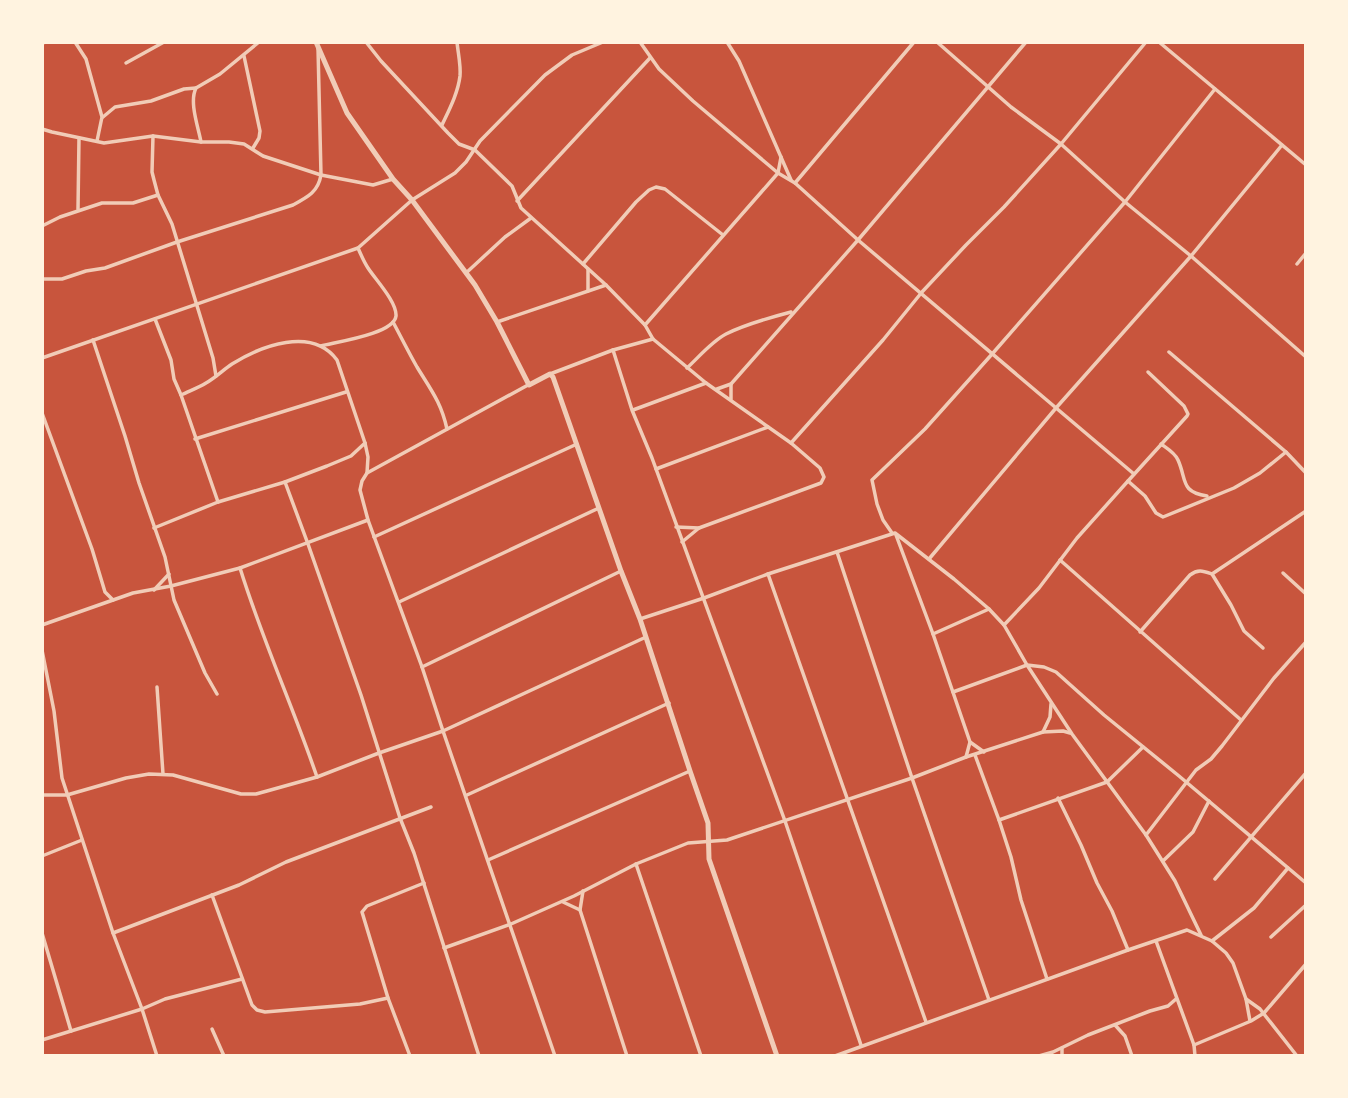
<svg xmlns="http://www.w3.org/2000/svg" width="1348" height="1098" font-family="'DejaVu Sans',sans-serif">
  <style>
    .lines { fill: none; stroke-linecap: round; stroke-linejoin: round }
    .minor { stroke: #f1ccb7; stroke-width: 3.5 }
    .tertiary { stroke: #f1ccb7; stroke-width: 5 }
  </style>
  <rect width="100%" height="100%" fill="#c8553d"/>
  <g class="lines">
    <g class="minor">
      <polyline points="75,42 86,59 102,117 97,141"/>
      <polyline points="366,42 381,61 448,133 459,144 475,150 512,186 521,208 606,285 645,325 653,339 706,383 791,443 820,468 824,477 821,483 699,528 682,542"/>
      <polyline points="640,42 659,69 693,101 778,173 795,183 858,240 1134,474"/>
      <polyline points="727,42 739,61 791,180"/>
      <polyline points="937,42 1011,107 1061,144 1125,202 1191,256 1306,357"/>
      <polyline points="1159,42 1306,165"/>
      <polyline points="42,43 46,42"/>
      <polyline points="244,56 260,131 259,138 253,148"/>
      <polyline points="126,63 164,42"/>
      <polyline points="103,117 115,107 151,101 184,89 196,88"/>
      <path d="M442,125C449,110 458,93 460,76C461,65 458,53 457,42"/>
      <polyline points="42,129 52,132 104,143 153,136 201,142 229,142 244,144 263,156 321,175 373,185 393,179"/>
      <polyline points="153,136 152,172 154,180 158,195 172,224 213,358 216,376"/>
      <path d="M201,142C198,126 189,102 196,88L220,74L259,42"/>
      <polyline points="795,183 914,42"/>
      <polyline points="517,201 650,58"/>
      <polyline points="78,209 79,138"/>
      <polyline points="42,226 60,217 102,203 133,203 158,195"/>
      <polyline points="583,264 636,202 649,190 656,187 665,189 723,235"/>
      <polyline points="1297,264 1306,253"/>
      <polyline points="588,269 588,291"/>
      <polyline points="466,273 505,237 531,218"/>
      <path d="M42,279H62L86,271L105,268L177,242L293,205C308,197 318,192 321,175L318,48"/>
      <polyline points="155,319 171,360 174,379 181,395 218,502"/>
      <path d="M393,322C401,337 409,353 417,367C431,390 441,402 447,429"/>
      <polyline points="497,322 606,285"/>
      <polyline points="645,325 778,173 781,157"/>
      <polyline points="93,340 125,436 139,483 165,557 174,600 205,673 217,694"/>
      <path d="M321,346C336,342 394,334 396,316C397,302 375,279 368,268C364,262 361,255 358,248"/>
      <polyline points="613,350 632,410 652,458 785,821 861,1045"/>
      <polyline points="1169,352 1286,452 1306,473"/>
      <polyline points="42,358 358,248 412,200 455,173 466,162 480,141 545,75 572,55 603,42"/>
      <path d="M687,368C699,357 711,342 726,334C744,325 772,317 791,312"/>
      <polyline points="550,374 613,350 653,339"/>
      <polyline points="717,389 731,384 858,240 1026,42"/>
      <path d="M181,395C189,391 198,388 206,383C215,378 223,370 232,364C261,346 312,326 337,360L365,443L368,457L367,473L362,481L360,490L368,520L422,667L443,731L555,1056"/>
      <polyline points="731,399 731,384"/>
      <polyline points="633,410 706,383"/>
      <polyline points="42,413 92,549 105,592 113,600"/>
      <polyline points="195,439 346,392"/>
      <polyline points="791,443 883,340 922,292 966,245 1004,207 1061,144 1146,42"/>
      <path d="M1161,444C1168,449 1175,453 1178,460C1187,480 1180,492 1207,496"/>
      <polyline points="656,469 768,427"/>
      <polyline points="367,473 528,385"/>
      <polyline points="1128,481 1187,416 1188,414 1184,406 1148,372"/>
      <polyline points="285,482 308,544 361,695 400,818 414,853 479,1056"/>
      <polyline points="676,527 699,528"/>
      <polyline points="154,528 218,502 285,482 327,466 351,456 365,443"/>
      <polyline points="892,533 883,520 877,504 872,480 925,429 993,353 1125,202 1215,89"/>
      <polyline points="896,535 933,634 970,742 984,752"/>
      <polyline points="374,537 577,444"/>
      <polyline points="837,552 912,778 989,1000"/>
      <polyline points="929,559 1056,408 1191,256 1282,145"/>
      <polyline points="1060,560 1241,720"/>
      <path d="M240,568C262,639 293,707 317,777"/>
      <polyline points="1283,573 1306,594"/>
      <polyline points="768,574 926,1022"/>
      <polyline points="1212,574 1306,511"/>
      <polyline points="154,590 169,574"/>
      <polyline points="399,602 599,508"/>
      <polyline points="640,619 704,598 768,574 895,533 954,579 989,609 1004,625 1027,665 1072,734 1146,835 1175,881 1201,935"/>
      <polyline points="42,625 133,593 171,586 240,568 368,520"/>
      <polyline points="1004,625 1039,588 1077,538 1128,481 1145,496 1156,513 1163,517 1234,488 1260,473 1286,452"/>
      <path d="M1140,632L1190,575C1198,569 1203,571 1212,574L1231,605L1244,631L1263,648"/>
      <polyline points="933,634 989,609"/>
      <polyline points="42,650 54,711 62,778 113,933 142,1009 157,1056"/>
      <polyline points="422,667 621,571"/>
      <polyline points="157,687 163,774"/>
      <polyline points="953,692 1027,665 1044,667 1056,672 1104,715 1179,776 1306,883"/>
      <polyline points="1043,732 1050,717 1051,704"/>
      <polyline points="975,755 999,820 1011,857 1021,900 1047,979"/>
      <polyline points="966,757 970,742"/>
      <polyline points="42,795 67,795 126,778 149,774 173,775 241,794 256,794 267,791 317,777 379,753 443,731 646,637"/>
      <polyline points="467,795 669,703"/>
      <polyline points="1058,798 1081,845 1097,883 1112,911 1128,950"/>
      <polyline points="999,820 1107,782 1143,747"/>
      <polyline points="1146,835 1196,770 1211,759 1222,746 1274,678 1306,642"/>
      <polyline points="42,856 82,840"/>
      <polyline points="488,860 690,771"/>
      <polyline points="1163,861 1193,832 1209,801"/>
      <polyline points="636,864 701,1056"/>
      <polyline points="1215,879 1306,773"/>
      <polyline points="583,891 580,910 627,1056"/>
      <polyline points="212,895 252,1005 257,1010 265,1012 360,1004 388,998"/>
      <polyline points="563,902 580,910"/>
      <polyline points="42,933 71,1031"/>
      <polyline points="113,933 239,885 286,862 431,807"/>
      <polyline points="1271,937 1306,905"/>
      <polyline points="1156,941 1194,1045 1195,1056"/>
      <polyline points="1212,941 1254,908 1288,868"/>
      <polyline points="444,948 511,924 574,896 636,864 688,843 727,840 912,778 966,757 1043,732 1063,731 1070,733"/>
      <polyline points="1246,999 1250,1021"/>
      <polyline points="1115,1025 1125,1036 1132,1056"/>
      <polyline points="212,1029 224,1056"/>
      <polyline points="42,1040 142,1009 165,999 242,979"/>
      <polyline points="1194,1045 1251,1021 1264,1013 1306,964"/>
      <polyline points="410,1056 388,998 362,912 367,906 424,883"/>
      <polyline points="835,1056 1128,950 1187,930 1212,941 1226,953 1233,963 1246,999 1260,1009 1297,1056"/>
      <polyline points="1039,1056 1053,1052 1088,1035 1150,1011 1168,1006 1176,999"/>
      <polyline points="1062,1056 1062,1048"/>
    </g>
    <polyline class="tertiary" points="316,42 347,113 393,179 412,200 475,285 497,322 529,385 550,374 553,377 621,571 640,619 690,771 708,823 709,859 777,1056"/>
  </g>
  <rect width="1348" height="1098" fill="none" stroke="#fff3e0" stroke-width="88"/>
</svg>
